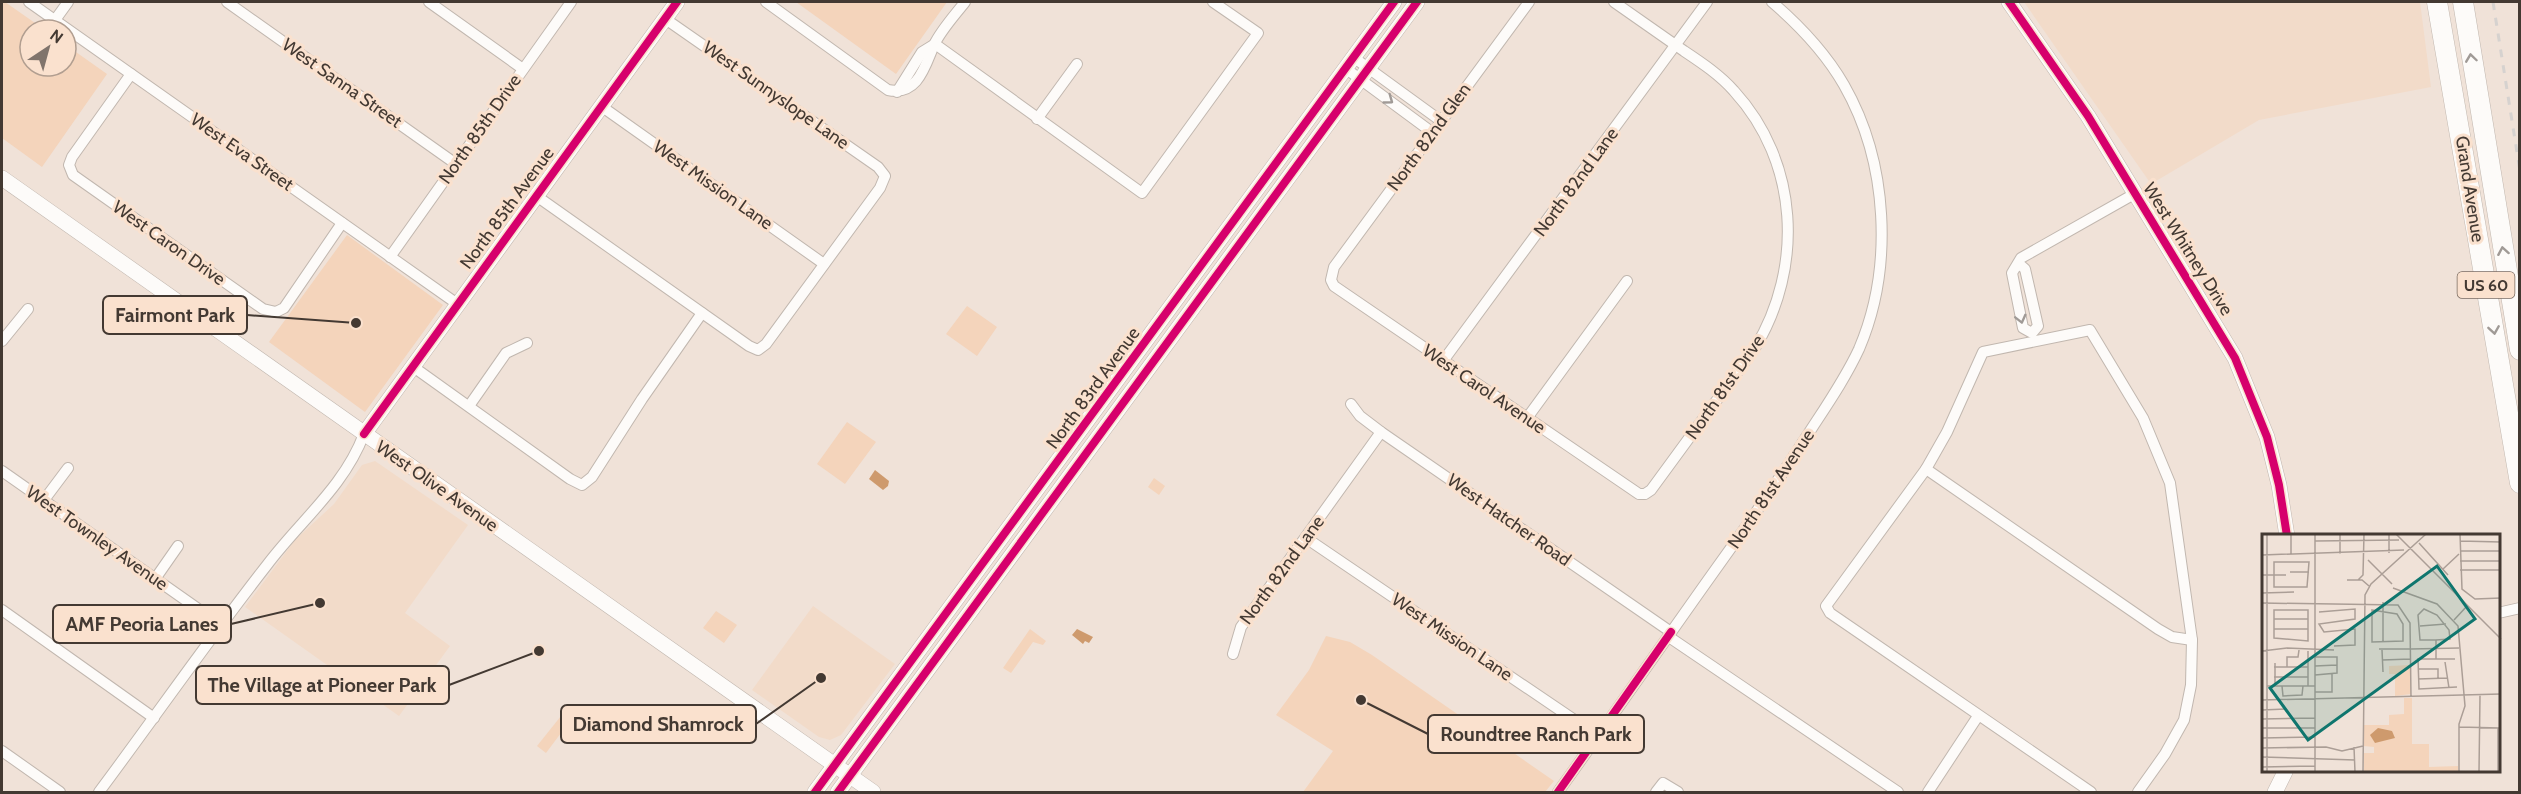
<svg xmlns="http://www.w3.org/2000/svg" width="2521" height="794" font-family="Cabin,sans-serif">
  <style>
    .built { fill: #f2dbc9 }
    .green { fill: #f4d4bb }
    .water { fill: #ce9a6d }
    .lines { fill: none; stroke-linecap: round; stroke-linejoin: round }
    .street-casing { stroke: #c1b7af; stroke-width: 12 }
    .secondary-casing { stroke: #c1b7af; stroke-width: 16 }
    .highway-casing { stroke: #c1b7af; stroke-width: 21 }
    .street { stroke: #fdfbf9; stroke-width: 10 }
    .secondary { stroke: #fdfbf9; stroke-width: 15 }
    .highway { stroke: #fdfbf9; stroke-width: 20 }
    .rail { stroke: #d6d2cf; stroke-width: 3; stroke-dasharray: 8 8; stroke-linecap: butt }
    .cycleway-casing { stroke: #fae1ce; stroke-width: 11 }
    .cycleway { stroke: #d6006c; stroke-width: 8 }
    .oneway { stroke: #a09a96 }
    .labels { text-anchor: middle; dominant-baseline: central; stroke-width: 6; stroke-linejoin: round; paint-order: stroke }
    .shield { fill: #fae1ce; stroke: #7a6b61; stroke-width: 1.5 }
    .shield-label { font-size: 16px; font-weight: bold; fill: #433932 }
    .street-label { font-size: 18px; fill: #433932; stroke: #fae1ce }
    .inset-road { fill: none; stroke: #ab9e96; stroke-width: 1.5 }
    .view { fill: #0f766e; fill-opacity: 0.15; stroke: #0f766e; stroke-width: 3 }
    .inset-edge { fill: none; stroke: #433932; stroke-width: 3 }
    .leader { fill: none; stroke: #433932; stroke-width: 2 }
    .callout-dot { fill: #433932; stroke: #fae1ce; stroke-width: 2 }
    .callout { fill: #fae1ce; stroke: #433932; stroke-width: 2 }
    .callout-label { font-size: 20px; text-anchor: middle; font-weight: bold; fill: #433932 }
  </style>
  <rect width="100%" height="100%" fill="#f0e2d8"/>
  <g class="built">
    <polygon points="2024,2 2420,2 2431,87 2259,120 2151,184"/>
    <polygon points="375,461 468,525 405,613 450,646 399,716 245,607 295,540 334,504 362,465"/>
    <polygon points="813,606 895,664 841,735 830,740 819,737 752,690"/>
  </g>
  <g class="green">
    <polygon points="2,2 5,2 45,30 30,30 30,66 66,66 66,45 107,74 42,167 2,138"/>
    <polygon points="796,2 947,2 896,74"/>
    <polygon points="347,235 443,305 365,412 269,342"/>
    <polygon points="967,306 997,327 977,356 946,334"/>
    <polygon points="847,422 876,442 845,484 817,464"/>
    <polygon points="1154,478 1165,486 1159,495 1148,487"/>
    <polygon points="716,611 737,625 724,643 703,628"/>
    <polygon points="1030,629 1046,641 1043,645 1033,642 1011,673 1003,668"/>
    <polygon points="1326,636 1350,642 1372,655 1554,781 1545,792 1303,792 1333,751 1276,715 1309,670"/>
    <polygon points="565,711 573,717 546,753 537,746"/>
  </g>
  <g class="water">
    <polygon points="875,470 889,481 888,486 883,490 869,479"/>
    <polygon points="1077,629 1093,637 1089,643 1085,641 1083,644 1072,635"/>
  </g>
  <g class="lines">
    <defs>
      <g id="street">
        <polyline points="29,2 456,303"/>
        <polyline points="227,2 456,164"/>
        <polyline points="429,2 523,69"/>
        <path d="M766,2L888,90C918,96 925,66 934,45C941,30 955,15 965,2"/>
        <path d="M1529,2L1334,267L1331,280L1334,286L1639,494H1645L1651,490L1755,348C1804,267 1799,162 1734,91C1720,75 1702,63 1684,51C1661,35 1637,18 1614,2"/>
        <polyline points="55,20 68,2"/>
        <polyline points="935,44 1142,193 1258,33 1213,2"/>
        <polyline points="1353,57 1441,121"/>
        <polyline points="1345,68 1433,133"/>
        <polyline points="131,74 72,157 69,165 73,175 263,309 276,312 284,308 342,223"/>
        <polyline points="897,92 922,52 935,44"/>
        <polyline points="601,106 824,264"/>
        <polyline points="1037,119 1077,64"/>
        <polyline points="535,195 749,346 758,350 766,344 880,188 885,176 878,167 664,18"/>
        <polyline points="390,257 571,2"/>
        <polyline points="2018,263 2025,269 2038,326 2032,333 2023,328 2012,273 2021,258 2136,193"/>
        <polyline points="2,341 28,309"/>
        <polyline points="1443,361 1707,2"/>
        <polyline points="412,366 570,479 582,485 592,477 642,399 702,313"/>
        <polyline points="1351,404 1360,416 1381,432 1671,632"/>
        <polyline points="469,406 506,353 527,343"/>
        <polyline points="1527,418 1627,281"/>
        <polyline points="1926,469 2158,629 2172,637 2192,640"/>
        <polyline points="2,471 221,625"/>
        <polyline points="44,500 68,468"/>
        <polyline points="1306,538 1598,736"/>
        <polyline points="155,579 178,546"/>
        <polyline points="2,610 154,718"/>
        <polyline points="2498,613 2520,608"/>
        <polyline points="1669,637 1898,792"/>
        <polyline points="1233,654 1241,627 1381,432"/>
        <polyline points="2,751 60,792"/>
        <path d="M99,792C155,717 209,639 267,565C300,521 344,487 364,434"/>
        <path d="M1558,792C1610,720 1661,646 1713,573C1747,526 1780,478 1812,428C1829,402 1846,377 1859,349C1894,267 1888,162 1844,85C1825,52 1800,26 1772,2"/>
        <polyline points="1656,792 1663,783 1678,792"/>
        <polyline points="1928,792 1978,716"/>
        <polyline points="2091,792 1830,613 1826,606 1926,469 1947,432 1983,352 2090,330 2143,418 2170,483 2192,640 2191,685 2184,720 2165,754 2138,792"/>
      </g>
      <g id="secondary">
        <polyline points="2009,2 2088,116 2235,358 2267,437 2279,485 2287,536"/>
        <polyline points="2,178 873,792"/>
        <polyline points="364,434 677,2"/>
        <polyline points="815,792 1394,2"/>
        <polyline points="838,792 1417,2"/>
        <polyline points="2275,792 2285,772"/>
      </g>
      <g id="highway">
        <polyline points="2437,2 2520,483"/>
        <polyline points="2463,2 2520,350"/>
      </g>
    </defs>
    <use href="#street" class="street-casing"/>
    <use href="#secondary" class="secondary-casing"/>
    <use href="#highway" class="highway-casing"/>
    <use href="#street" class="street"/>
    <use href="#secondary" class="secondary"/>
    <use href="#highway" class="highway"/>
    <polyline class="rail" points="2493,2 2520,171"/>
    <defs>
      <g id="cycleway">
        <polyline points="2009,2 2088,116 2235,358 2267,437 2279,485 2287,536"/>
        <polyline points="364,434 677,2"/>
        <polyline points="815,792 1394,2"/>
        <polyline points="838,792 1417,2"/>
        <polyline points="1558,792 1671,632"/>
      </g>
    </defs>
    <use href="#cycleway" class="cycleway-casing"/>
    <use href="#cycleway" class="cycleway"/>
  </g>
  <defs><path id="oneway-chevron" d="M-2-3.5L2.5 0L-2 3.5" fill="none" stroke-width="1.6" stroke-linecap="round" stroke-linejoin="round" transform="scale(1.5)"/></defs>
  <g class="oneway">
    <use href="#oneway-chevron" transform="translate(2471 58) rotate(-98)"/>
    <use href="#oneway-chevron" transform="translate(1389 100) rotate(36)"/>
    <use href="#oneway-chevron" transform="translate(2503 251) rotate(-100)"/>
    <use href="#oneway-chevron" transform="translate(2021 319) rotate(76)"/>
    <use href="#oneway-chevron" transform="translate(2494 330) rotate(81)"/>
  </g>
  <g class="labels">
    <rect class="shield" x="2457.5" y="272" width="57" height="26" rx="4.5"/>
    <g class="shield-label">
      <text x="2486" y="285">US 60</text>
    </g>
    <g class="street-label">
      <text transform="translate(342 83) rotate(35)">West Sanna Street</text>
      <text transform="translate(776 95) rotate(35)">West Sunnyslope Lane</text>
      <text transform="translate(480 129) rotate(-55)">North 85th Drive</text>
      <text transform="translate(1429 137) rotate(-54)">North 82nd Glen</text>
      <text transform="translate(242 152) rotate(35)">West Eva Street</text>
      <text transform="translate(1576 182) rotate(-54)">North 82nd Lane</text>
      <text transform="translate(713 185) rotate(35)">West Mission Lane</text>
      <text transform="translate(2470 189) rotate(81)">Grand Avenue</text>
      <text transform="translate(507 208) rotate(-54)">North 85th Avenue</text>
      <text transform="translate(169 243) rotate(35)">West Caron Drive</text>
      <text transform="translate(2188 249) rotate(58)">West Whitney Drive</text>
      <text transform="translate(1725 387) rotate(-55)">North 81st Drive</text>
      <text transform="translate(1093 388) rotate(-54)">North 83rd Avenue</text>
      <text transform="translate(1484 389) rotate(34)">West Carol Avenue</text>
      <text transform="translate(437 486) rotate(35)">West Olive Avenue</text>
      <text transform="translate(1771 489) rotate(-56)">North 81st Avenue</text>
      <text transform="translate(1509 520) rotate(35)">West Hatcher Road</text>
      <text transform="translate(97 538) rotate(35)">West Townley Avenue</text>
      <text transform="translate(1282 570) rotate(-54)">North 82nd Lane</text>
      <text transform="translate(1452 637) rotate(34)">West Mission Lane</text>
    </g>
  </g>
  <g transform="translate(2262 534)">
    <rect width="238" height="238" fill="#f0e2d8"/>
    <path d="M149,131V160L133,162V140H127V132ZM142,164H150V210H167V233L196,232V238H102V219H112V213L102,212V191H127V181L142,180Z" fill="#f4d4bb"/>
    <path d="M116,194L130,197L133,204L113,209L108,201Z" fill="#ce9a6d"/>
    <path class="inset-road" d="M78,0V20M127,0V19M134,0L239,105M198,0L200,55L213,65L239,64M53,7L137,6M198,7L239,8M157,9L186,41M198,17H239M0,21L142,16M29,21V0M106,26L130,50M198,27H239M12,28H47L45,53H12ZM181,35L197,20M198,36H239M28,38H47M0,41H24M85,46H100L107,52M96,46L101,41L102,0M131,54L175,70L196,92L203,172L197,190V238M0,59L32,58M0,69L136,71L148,89L149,163M12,76H46V107L12,104ZM110,76L135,80L141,90V107L110,108ZM57,78L93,75V85L57,90L62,98L93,95V111L72,112M12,85H46M192,86L205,72M158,92L184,90M12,95H46M174,106L188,105L187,96L175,81L162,75L156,81L158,106H174V125M121,108V68M117,115H149M149,115L197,114M120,116L121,138M0,117L25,114L72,116M46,117V152M193,125H156L157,155L195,153M120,126L149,125M183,128L187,154M53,132L75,131M12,133H46M25,133V123H36L37,116M156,135H176V144M53,141L75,139V123H53M12,143H46M156,145L186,144M5,152H53M13,152V129M20,152L21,162L40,161L41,152M53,158H70V140M0,166L239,160M0,176L24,175M0,185L53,184M197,193L238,194M0,194H53M0,204L53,203M92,213L93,238M0,214L64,213L80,217L101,212M0,223L93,226M0,233L53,232M5,238V0M53,238V0M101,238L103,61L109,50L164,0M217,238L218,161M236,238V194"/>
    <path class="view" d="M175,32L213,85L46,206L8,154Z"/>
    <rect width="238" height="238" class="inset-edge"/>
  </g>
  <path class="leader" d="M356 323L247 315M320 603L231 624M539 651L449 685M821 678L756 724M1361 700L1428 734"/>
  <g class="callout-dot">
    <circle cx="356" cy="323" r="6"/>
    <circle cx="320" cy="603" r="6"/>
    <circle cx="539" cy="651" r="6"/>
    <circle cx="821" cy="678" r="6"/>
    <circle cx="1361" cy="700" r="6"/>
  </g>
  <g class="callout">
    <rect x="103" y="296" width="144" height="38" rx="6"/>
    <rect x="53" y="605" width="178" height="38" rx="6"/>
    <rect x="196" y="666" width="253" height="38" rx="6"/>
    <rect x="561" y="705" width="195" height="38" rx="6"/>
    <rect x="1428" y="715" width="216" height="38" rx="6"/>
  </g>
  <g class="callout-label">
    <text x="175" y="322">Fairmont Park</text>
    <text x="142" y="631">AMF Peoria Lanes</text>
    <text x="322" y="692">The Village at Pioneer Park</text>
    <text x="658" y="731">Diamond Shamrock</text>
    <text x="1536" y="741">Roundtree Ranch Park</text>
  </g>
  <rect width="2521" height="794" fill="none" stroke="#433932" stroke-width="6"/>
  <g transform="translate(48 48) rotate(36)"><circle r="28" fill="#fae1ce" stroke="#b19e90" stroke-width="1.5"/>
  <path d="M0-4.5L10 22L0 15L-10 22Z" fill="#80746c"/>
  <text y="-9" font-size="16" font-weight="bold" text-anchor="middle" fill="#433932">N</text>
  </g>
</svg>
